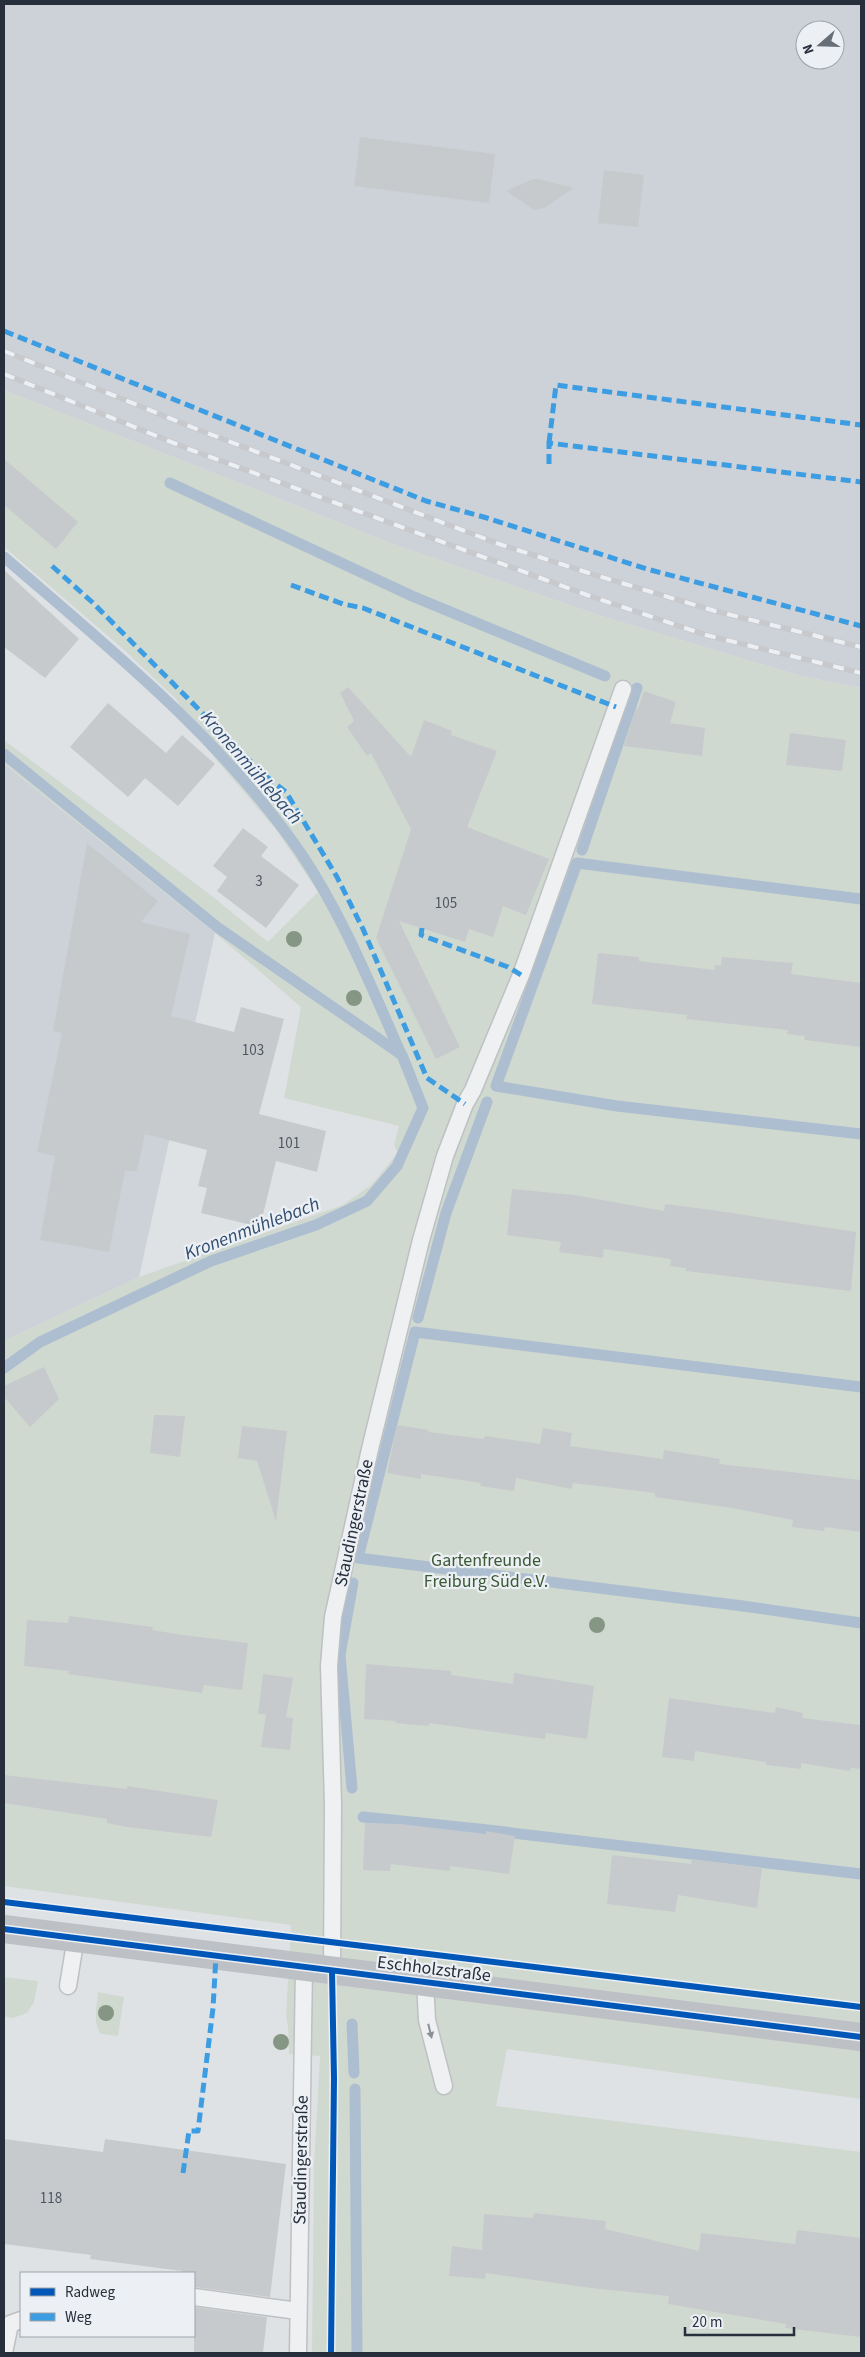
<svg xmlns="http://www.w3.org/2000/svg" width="865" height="2357" font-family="'Source Sans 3',sans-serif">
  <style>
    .built { fill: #cdd1d8; fill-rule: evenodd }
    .green { fill: #d0d9d0 }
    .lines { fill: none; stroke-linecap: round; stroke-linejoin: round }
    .stream { stroke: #adbed0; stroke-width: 11 }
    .building { fill: #c7cacd }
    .lane-casing { stroke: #bec0c3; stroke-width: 19 }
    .lane { stroke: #eef0f1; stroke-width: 16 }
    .secondary { stroke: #bdc0c4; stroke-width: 28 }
    .rail-casing { stroke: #c8c9cc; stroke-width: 5.5 }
    .rail { stroke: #ecf0f4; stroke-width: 4; stroke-dasharray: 11; stroke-linecap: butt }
    .quiet { stroke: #3d9de3; stroke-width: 5; stroke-dasharray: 10 5; stroke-linecap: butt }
    .cycleway-casing { stroke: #ecf0f4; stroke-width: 9 }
    .cycleway { stroke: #0057b8; stroke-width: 6 }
    .tree { fill: #859784 }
    .oneway { fill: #8a9097 }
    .labels { text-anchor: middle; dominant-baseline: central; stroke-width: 4.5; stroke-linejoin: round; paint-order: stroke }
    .number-label { font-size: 15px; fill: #505662 }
    .street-label { font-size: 18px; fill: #272f3d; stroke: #ecf0f4 }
    .park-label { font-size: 18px; fill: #3b5934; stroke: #ecf0f4 }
    .water-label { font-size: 19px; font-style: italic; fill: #314e70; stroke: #ecf0f4 }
  </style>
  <rect width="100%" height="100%" fill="#dfe2e5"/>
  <g class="built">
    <path d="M4,4H861V688L801,676L601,616L393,544L4,390ZM805,30H835V60H805Z"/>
    <polygon points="4,764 215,933 139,1277 4,1341"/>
  </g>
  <g class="green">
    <polygon points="4,390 393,544 601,616 801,676 861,688 861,2099 507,2049 496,2106 861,2152 861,2353 312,2353 314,2165 320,2056 289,2054 288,2026 286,2017 291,1925 4,1886 4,1341 139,1277 343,1205 371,1185 398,1153 394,1145 399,1126 284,1098 301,1007 215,933 4,764 4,740 212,896 268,942 318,892 277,831 214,757 176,699 122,648 4,547"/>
    <polygon points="4,1977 38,1981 34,2002 27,2013 13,2018 4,2016"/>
    <path d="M98,1992L124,1997L118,2036L101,2034C92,2023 97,2006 98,1992Z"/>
  </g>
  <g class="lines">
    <g class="stream">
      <polyline points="170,483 412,596 605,676"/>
      <path d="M4,557C109,648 220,737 300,852C342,914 371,986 401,1054"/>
      <polyline points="4,754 217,927 402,1055 423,1108 397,1166 367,1201 316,1225 211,1261 40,1342 4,1368"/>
      <polyline points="582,850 637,688"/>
      <polyline points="861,899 577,863 496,1086 617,1106 861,1134"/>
      <polyline points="418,1318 446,1213 487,1102"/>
      <polyline points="861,1387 415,1332 358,1558 743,1606 861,1623"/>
      <polyline points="352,1788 340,1655 353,1583"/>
      <polyline points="363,1817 479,1829 861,1874"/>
      <polyline points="352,2024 354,2073"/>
      <polyline points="355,2089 357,2353"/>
    </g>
  </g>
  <g class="building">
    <polygon points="360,137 495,154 489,203 354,186"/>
    <polygon points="604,170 644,175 638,227 598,223"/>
    <polygon points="533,179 538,179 574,188 544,208 534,210 506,191"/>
    <polygon points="4,459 78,522 56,549 4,505"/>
    <polygon points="4,570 79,639 45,678 4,647"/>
    <polygon points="348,687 411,757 424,720 452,731 451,735 497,751 467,827 549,859 526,915 503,906 493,937 469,929 465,942 399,921 460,1047 436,1059 376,938 411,829 371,753 367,756 347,727 354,721 340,693"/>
    <polygon points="644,691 676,702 670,723 705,728 702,756 624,746 636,708 638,709"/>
    <polygon points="108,703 166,753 182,735 215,764 178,806 145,778 128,797 70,747"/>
    <polygon points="790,733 846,740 842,771 786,765"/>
    <polygon points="243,828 268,847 261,856 299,885 266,928 217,891 227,877 213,866"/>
    <polygon points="87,843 158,901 141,922 190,934 171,1016 234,1032 241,1007 284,1019 259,1114 326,1131 317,1172 276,1161 260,1227 201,1213 207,1188 198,1186 207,1150 145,1134 137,1171 125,1171 109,1252 40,1240 55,1156 37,1152 62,1033 53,1031"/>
    <polygon points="598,953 639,957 639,961 715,970 715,965 721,966 722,957 793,963 791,974 861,983 861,1047 804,1040 805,1036 787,1034 788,1030 686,1019 687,1015 592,1004"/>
    <polygon points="512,1189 574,1195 664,1211 665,1204 712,1210 856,1232 851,1291 686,1271 686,1268 670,1266 671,1259 604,1249 603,1258 559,1252 561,1242 507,1235"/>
    <polygon points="44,1367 59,1399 30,1427 4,1397 4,1386"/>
    <polygon points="154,1415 185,1416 180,1457 150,1453"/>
    <polygon points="397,1425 429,1430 428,1432 484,1439 485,1436 540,1444 543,1428 572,1433 570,1446 663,1459 664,1450 720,1459 719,1464 861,1480 861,1532 825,1527 824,1531 792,1527 793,1520 732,1508 655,1497 655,1493 573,1483 572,1489 516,1478 514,1491 480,1486 481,1483 421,1474 421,1479 387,1473"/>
    <polygon points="242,1426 287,1431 276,1521 257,1461 238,1458"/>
    <polygon points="69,1616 153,1627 152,1630 183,1635 248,1643 242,1690 204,1685 202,1693 68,1674 69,1671 24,1666 27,1620 68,1623"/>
    <polygon points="366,1664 451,1671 451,1675 513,1684 514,1673 594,1686 587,1739 546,1733 545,1739 429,1723 429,1726 395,1723 396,1721 364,1719"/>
    <polygon points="263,1674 293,1678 286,1717 293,1718 290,1750 261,1747 266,1714 258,1714"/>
    <polygon points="669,1698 775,1713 776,1707 803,1713 802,1718 861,1725 861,1769 851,1768 850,1771 801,1763 801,1769 766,1765 766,1762 695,1751 694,1761 662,1757"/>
    <polygon points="4,1775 127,1789 127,1786 218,1800 211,1837 127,1827 107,1823 107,1819 4,1803"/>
    <polygon points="365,1823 400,1824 486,1834 486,1831 515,1836 509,1874 450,1866 450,1871 391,1864 390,1871 363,1870"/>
    <polygon points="612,1855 691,1864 692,1859 762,1868 757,1908 678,1895 675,1912 607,1904"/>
    <polygon points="4,2139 103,2152 105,2139 286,2164 270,2297 194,2287 194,2273 182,2273 182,2271 90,2259 91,2255 4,2244"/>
    <polygon points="534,2213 606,2221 605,2229 699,2251 701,2233 795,2244 797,2230 861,2238 861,2337 785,2328 786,2324 668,2304 669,2296 591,2288 486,2273 485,2279 449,2276 452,2246 482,2250 484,2214 533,2218"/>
    <polygon points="194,2307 267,2317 263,2353 194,2353"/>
  </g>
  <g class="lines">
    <defs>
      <g id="lane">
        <polyline points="332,1971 333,1804 329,1666 333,1617 370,1449 421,1240 445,1156 465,1104 473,1090 521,975 623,689"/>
        <polyline points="425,1982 427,2020 444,2086"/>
        <polyline points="68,1986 76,1937"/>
        <polyline points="194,2297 298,2311"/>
        <polyline points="4,2353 10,2324 21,2320"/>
        <polyline points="298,2353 304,1967"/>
      </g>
    </defs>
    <use href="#lane" class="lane-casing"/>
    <use href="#lane" class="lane"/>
    <polyline class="secondary" points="4,1929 861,2037"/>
    <defs>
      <g id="rail">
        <polyline points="4,351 194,428 499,544 595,575 715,611 861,647"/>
        <polyline points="4,374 186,448 587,595 706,635 861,673"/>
      </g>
    </defs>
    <use href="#rail" class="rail-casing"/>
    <use href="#rail" class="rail"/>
    <g class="quiet">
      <polyline points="4,331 426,501 487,518 647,569 861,626"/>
      <polyline points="549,443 556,385 861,425"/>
      <polyline points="549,464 549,443 861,482"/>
      <polyline points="52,566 92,602 262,773 286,792 337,877 363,929 427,1078 465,1104"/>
      <polyline points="291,585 343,604 363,608 616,707"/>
      <polyline points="422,928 421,935 508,967 521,975"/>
      <polyline points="183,2173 189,2131 198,2131 213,2008 216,1956"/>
    </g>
    <defs>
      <g id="cycleway">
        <polyline points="4,1902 861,2007"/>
        <polyline points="4,1929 861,2037"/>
        <polyline points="331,2353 334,2078 332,1971"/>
      </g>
    </defs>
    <use href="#cycleway" class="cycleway-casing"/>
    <use href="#cycleway" class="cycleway"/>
  </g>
  <g class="tree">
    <circle cx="294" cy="939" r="8"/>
    <circle cx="354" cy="998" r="8"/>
    <circle cx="597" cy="1625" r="8"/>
    <circle cx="106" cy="2013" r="8"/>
    <circle cx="281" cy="2042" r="8"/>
  </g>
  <defs><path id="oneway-solid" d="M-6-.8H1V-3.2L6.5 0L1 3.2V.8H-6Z" transform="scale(1.25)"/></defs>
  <use class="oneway" href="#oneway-solid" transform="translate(430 2031) rotate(76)"/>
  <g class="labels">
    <g class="number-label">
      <text x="259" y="881">3</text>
      <text x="446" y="903">105</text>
      <text x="253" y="1050">103</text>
      <text x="289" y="1143">101</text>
      <text x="51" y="2198">118</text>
    </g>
    <g class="street-label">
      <text transform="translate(354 1523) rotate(-78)">Staudingerstraße</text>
      <text transform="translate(434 1969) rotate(7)">Eschholzstraße</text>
      <text transform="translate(301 2160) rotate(-89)">Staudingerstraße</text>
    </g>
    <g class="park-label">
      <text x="486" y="1560">Gartenfreunde<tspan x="486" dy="21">Freiburg Süd e.V.</tspan></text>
    </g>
    <g class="water-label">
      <text transform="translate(251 768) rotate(49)">Kronenmühlebach</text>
      <text transform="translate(252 1229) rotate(-21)">Kronenmühlebach</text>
    </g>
  </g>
  <rect width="865" height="2357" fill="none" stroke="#272f3d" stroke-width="10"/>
  <rect x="20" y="2272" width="175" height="65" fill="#ecf0f4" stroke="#9da3ab"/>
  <rect x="30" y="2288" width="25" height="8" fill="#0057b8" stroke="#9da3ab"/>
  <text x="65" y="2297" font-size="15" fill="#272f3d">Radweg</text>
  <rect x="30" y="2313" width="25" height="8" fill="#3d9de3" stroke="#9da3ab"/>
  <text x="65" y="2322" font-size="15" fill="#272f3d">Weg</text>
  <g transform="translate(820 45) rotate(250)"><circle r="24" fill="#ecf0f4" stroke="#9da3ab"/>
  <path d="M0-4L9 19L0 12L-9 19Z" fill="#676e78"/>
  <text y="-8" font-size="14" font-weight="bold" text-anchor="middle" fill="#272f3d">N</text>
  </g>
  <path d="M685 2327v8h109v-8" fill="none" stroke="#272f3d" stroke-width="2.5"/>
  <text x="692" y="2327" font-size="15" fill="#272f3d" stroke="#ecf0f4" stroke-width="4" paint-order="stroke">20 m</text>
</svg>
